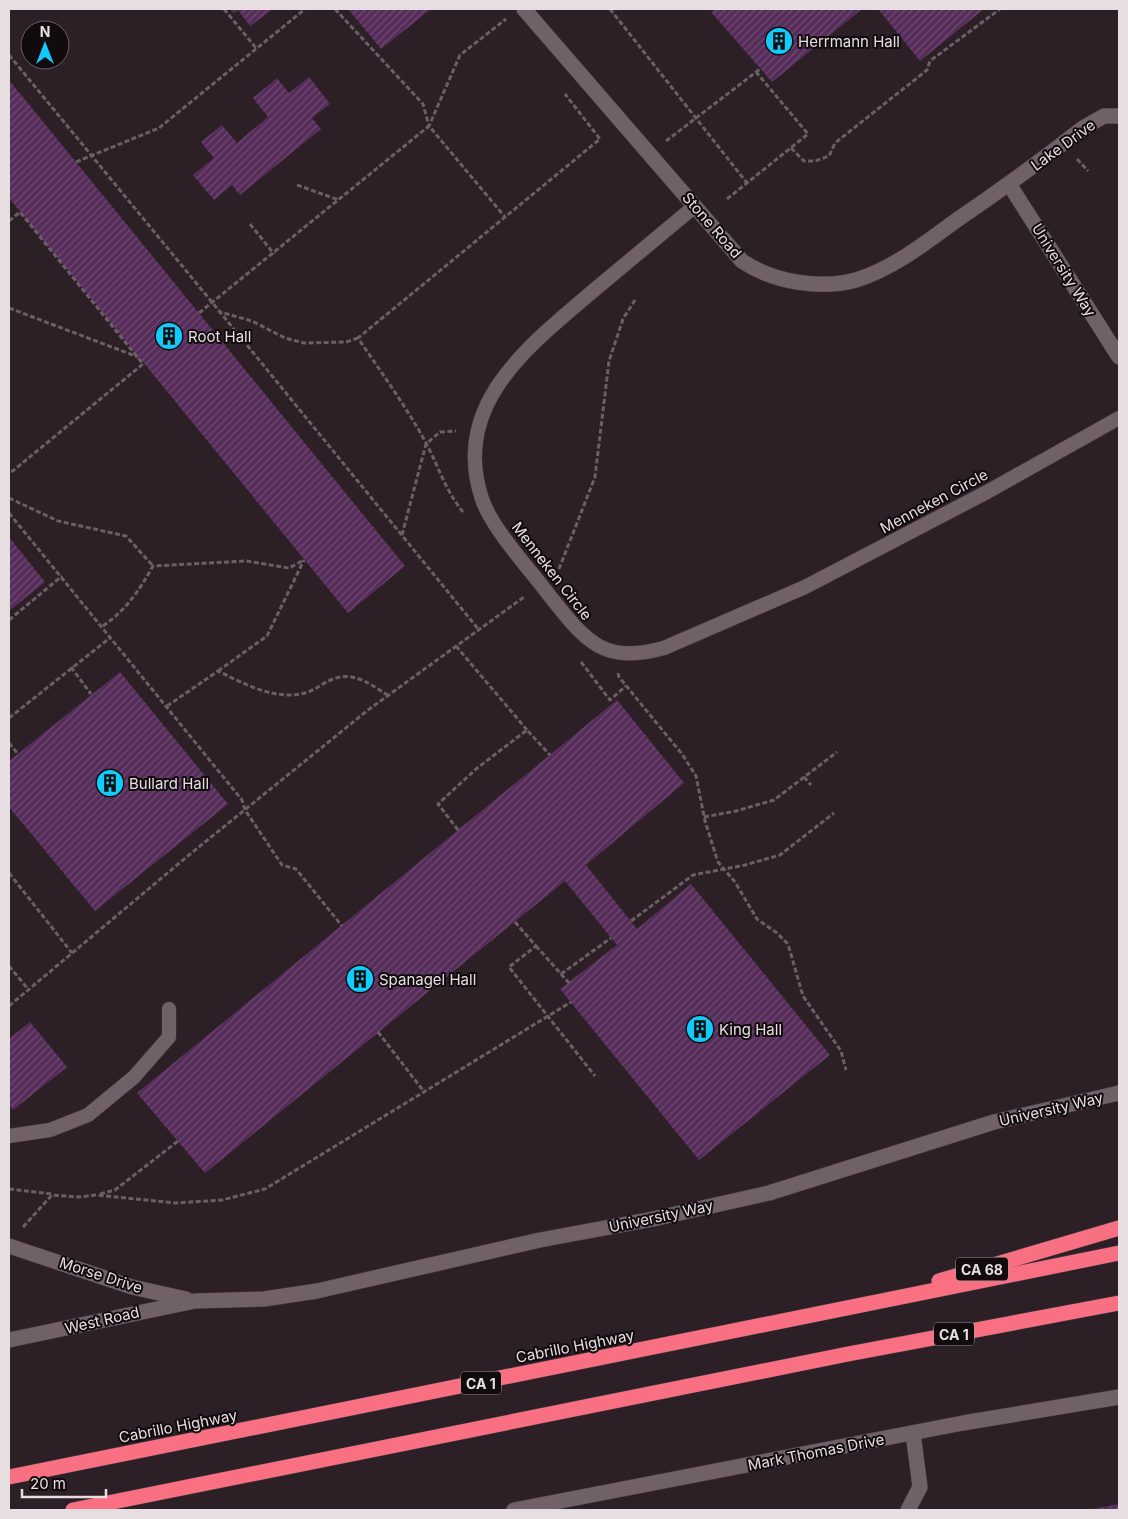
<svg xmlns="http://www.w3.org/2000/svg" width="1128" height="1519" font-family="Inter,sans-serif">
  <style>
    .building { fill: url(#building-hatch) }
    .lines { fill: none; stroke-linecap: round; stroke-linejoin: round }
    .lane-casing { stroke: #473c42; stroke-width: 15 }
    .street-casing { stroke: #473c42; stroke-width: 16 }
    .secondary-casing { stroke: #473c42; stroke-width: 16 }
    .highway-casing { stroke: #473c42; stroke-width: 16 }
    .path { stroke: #6b5f65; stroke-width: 3; stroke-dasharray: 5 2.5; stroke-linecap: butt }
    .lane { stroke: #706067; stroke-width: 14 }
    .street { stroke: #706067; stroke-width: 15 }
    .secondary { stroke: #706067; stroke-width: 15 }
    .highway { stroke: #f97083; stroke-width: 15 }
    .labels { text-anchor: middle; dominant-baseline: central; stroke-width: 4; stroke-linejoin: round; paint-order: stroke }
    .shield { fill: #110b0e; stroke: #a79fa2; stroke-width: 1 }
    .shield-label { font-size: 14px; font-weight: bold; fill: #e7dee2 }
    .poi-label { font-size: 15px; fill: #e7dee2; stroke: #110b0e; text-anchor: start }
    .street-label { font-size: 15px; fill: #e7dee2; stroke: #110b0e }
  </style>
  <defs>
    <pattern id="building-hatch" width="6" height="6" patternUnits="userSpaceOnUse" patternTransform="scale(1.25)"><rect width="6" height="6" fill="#562d5a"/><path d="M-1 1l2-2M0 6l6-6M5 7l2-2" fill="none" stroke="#6e4b71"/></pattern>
  </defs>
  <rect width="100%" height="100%" fill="#2d1f26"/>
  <g class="building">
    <polygon points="230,9 273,9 250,26 238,10 233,13"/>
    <polygon points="348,9 431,9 381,49"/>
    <polygon points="715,9 862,9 772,82 711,12"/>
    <polygon points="878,9 984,9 920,61"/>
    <polygon points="309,77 330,104 312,118 321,129 240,195 232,185 214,200 193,175 214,158 201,142 222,125 237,143 268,117 253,98 277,78 289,93"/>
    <polygon points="9,80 405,566 348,613 9,198"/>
    <polygon points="9,537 45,582 9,611"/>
    <polygon points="120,672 228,804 95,911 9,807 9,761"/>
    <polygon points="617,700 684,783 586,865 637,929 691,884 830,1055 699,1160 560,989 617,945 565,881 205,1173 137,1093"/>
    <polygon points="30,1022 67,1067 13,1110 9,1104 9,1039"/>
    <polygon points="1119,1504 1119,1510 1094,1510 1093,1509"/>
  </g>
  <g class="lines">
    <defs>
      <g id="lane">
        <path d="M695,206C661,234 627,263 593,291C530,345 450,404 482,499C492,529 529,568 549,595C585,640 602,665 664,648L805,587L987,492L1119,418"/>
        <polyline points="9,1136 50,1130 88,1115 134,1077 169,1037 169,1009"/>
      </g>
      <g id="street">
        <path d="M524,9L742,261C773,282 820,290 856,280C892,269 924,244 954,222C998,192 1041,161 1083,128L1104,116H1119"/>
        <polyline points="1009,184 1119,357"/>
        <polyline points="9,1246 132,1287 186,1299"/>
        <polyline points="9,1340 195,1301 264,1299 317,1291 540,1240 653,1219 769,1193 994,1122 1119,1093"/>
        <polyline points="908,1510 920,1487 913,1433"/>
      </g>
      <polyline id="secondary" points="514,1510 963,1423 1119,1397"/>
      <g id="highway">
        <polyline points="939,1281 1119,1228"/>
        <polyline points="9,1477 1119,1253"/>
        <polyline points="73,1510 848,1354 1119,1303"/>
      </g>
    </defs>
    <use href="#lane" class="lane-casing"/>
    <use href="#street" class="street-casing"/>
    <use href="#secondary" class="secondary-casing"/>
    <use href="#highway" class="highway-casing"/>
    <g class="path">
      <polyline points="224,9 256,48"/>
      <polyline points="335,9 423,104 429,126 460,55 506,19"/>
      <polyline points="610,9 747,183"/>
      <polyline points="9,55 220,312"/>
      <polyline points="666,141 760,69"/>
      <polyline points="791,148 804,161 815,161 829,156 835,143 927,70 930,61 1000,9"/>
      <polyline points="1077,159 1088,171"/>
      <polyline points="76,162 159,128 305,9"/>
      <polyline points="297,185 339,200"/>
      <polyline points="727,199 808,134 756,72"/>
      <polyline points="9,221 20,212 143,364 9,474"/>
      <polyline points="250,224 274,254"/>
      <polyline points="9,308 138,357"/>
      <polyline points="199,313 429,126 505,217"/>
      <polyline points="358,338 346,342 304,343 285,338 252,321 220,312 479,630"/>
      <polyline points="9,498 58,521 126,536 153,566"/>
      <path d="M463,512C445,490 438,465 425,441C405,405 381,372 358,338L600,139L565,94"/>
      <polyline points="9,513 242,800 245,810 282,865 296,869 342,926"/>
      <polyline points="402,535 426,444 440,432 456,431"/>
      <polyline points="559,569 595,477 609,361 623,319 635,300"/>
      <polyline points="9,620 62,576"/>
      <path d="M103,626C126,610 139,591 153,566L246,561L289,568L304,560"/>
      <polyline points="456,646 527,730"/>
      <polyline points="581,662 610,700 626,686"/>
      <polyline points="71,667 91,694"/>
      <polyline points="218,671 267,636 304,560"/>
      <polyline points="618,673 619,677 682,754 696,776 705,821 718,862 735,882 757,919 777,933 788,944 803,996 841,1051 846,1070"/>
      <path d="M167,706L218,671C244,684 276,701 305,693C316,690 325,681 336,678C356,672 373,686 389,696"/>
      <polyline points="9,718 111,637"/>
      <polyline points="9,743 18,754"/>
      <polyline points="804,777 811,785"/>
      <polyline points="704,817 736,811 774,800 837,752"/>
      <polyline points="458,830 438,804 476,769 527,730 550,755"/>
      <polyline points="9,873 72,953"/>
      <polyline points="631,921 693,875 745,865 780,855 834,813"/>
      <polyline points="515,922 536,946 509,967 595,1076"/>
      <polyline points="536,946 569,983"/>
      <polyline points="9,966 28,989"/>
      <polyline points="561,974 611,938"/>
      <polyline points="9,1006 189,855 368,710 524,597"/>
      <polyline points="378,1032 425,1093"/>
      <polyline points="9,1189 52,1194"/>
      <polyline points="100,1194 115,1190 178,1141"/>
      <polyline points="23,1227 52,1195 78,1197 97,1195 175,1203 222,1200 265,1189 571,1002"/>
    </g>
    <use href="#lane" class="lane"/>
    <use href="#street" class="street"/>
    <use href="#secondary" class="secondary"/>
    <use href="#highway" class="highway"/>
  </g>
  <defs>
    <symbol id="building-disc" viewBox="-11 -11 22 22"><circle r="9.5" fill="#12cafb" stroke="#110b0e"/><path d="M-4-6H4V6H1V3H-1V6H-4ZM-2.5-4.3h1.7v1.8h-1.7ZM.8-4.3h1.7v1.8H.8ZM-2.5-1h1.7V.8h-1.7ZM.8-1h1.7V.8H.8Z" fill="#111"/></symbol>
  </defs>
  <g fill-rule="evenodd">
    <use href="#building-disc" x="763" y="25" width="32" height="32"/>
    <use href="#building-disc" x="153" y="320" width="32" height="32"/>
    <use href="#building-disc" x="94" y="767" width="32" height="32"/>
    <use href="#building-disc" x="344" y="963" width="32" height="32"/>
    <use href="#building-disc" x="684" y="1013" width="32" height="32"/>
  </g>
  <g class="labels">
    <g class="shield">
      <rect x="956" y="1257.5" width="52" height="23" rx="4"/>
      <rect x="934" y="1322.5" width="40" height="23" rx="4"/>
      <rect x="461" y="1371.5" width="40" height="23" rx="4"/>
    </g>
    <g class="shield-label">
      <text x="982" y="1269">CA 68</text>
      <text x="954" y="1334">CA 1</text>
      <text x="481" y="1383">CA 1</text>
    </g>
    <g class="poi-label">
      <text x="798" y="41">Herrmann Hall</text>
      <text x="188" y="336">Root Hall</text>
      <text x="129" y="783">Bullard Hall</text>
      <text x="379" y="979">Spanagel Hall</text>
      <text x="719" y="1029">King Hall</text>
    </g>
    <g class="street-label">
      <text transform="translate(1063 145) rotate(-36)">Lake Drive</text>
      <text transform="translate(712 225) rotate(49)">Stone Road</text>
      <text transform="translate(1064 270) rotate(58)">University Way</text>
      <text transform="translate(934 501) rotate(-28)">Menneken Circle</text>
      <text transform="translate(552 571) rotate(52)">Menneken Circle</text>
      <text transform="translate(1051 1109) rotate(-13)">University Way</text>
      <text transform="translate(661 1216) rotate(-12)">University Way</text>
      <text transform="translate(101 1275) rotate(18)">Morse Drive</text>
      <text transform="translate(102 1320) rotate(-13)">West Road</text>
      <text transform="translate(575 1346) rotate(-11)">Cabrillo Highway</text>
      <text transform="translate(178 1426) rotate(-11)">Cabrillo Highway</text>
      <text transform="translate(816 1452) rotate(-11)">Mark Thomas Drive</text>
    </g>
  </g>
  <rect width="1128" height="1519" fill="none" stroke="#e7dee2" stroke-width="20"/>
  <g transform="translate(45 45)"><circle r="24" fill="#110b0e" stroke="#675f63"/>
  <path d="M0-4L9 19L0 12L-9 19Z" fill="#12cafb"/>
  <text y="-8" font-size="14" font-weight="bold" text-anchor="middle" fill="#e7dee2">N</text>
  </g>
  <path d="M22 1489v8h84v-8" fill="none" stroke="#e7dee2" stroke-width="2.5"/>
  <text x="30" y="1489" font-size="15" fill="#e7dee2" stroke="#110b0e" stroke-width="4" paint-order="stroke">20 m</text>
</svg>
